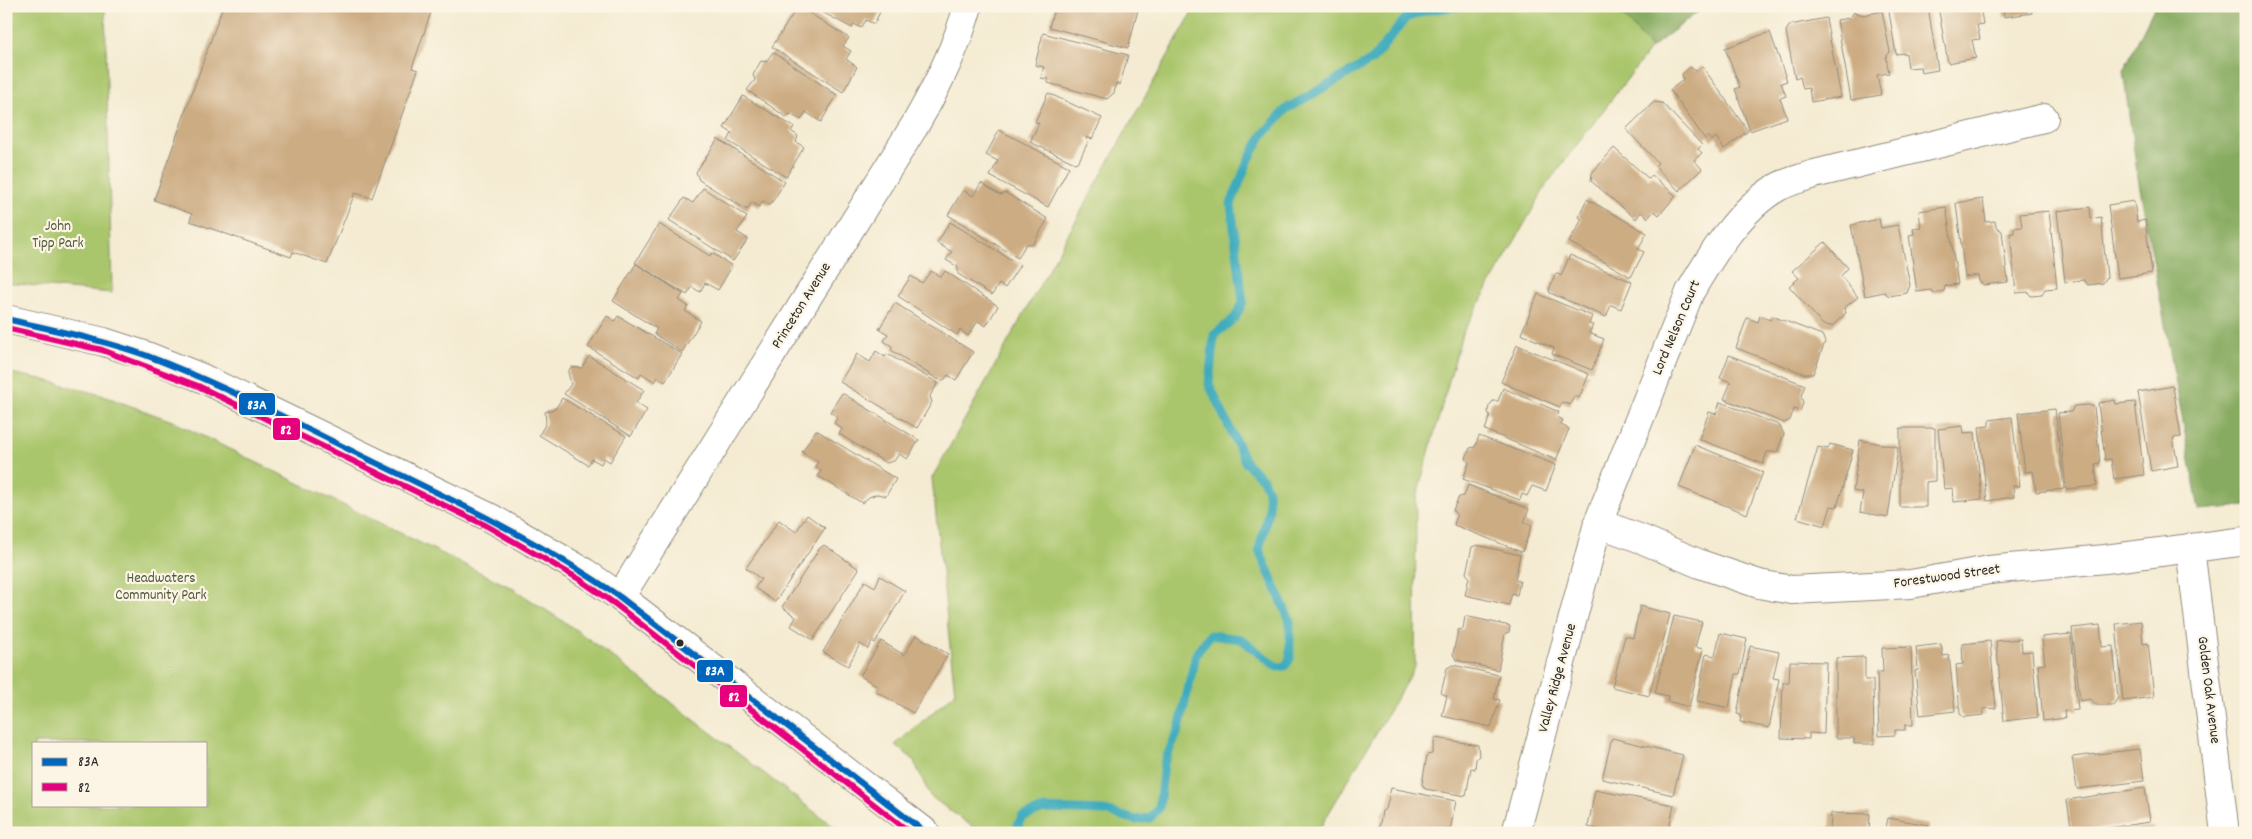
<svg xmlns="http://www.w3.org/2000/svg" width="2252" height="839" font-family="Dekko,sans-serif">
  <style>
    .green { fill: #aac66c; stroke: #6a784c; fill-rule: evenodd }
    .forest { fill: #87ab60; stroke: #596b46 }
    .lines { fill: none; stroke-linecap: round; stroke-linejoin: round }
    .stream { stroke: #3dabbc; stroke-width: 9 }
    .building { fill: #ccac83 }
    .minor-casing { stroke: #908b7e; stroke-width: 30 }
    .tertiary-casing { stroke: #908b7e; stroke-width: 30 }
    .minor { stroke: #fff; stroke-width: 28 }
    .tertiary { stroke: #fff; stroke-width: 28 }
    .bus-1-casing { stroke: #fcf5e5; stroke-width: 10 }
    .bus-2-casing { stroke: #fcf5e5; stroke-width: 10 }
    .bus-1 { stroke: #0065bd; stroke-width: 6 }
    .bus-2 { stroke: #e5007d; stroke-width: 6 }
    .bus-dot { fill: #2b2b2b; stroke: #fcf5e5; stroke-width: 2 }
    .labels { text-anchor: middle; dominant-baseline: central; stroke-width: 4.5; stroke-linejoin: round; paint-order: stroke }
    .park-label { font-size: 15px; fill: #515a3e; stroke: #fcf5e5 }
    .street-label { font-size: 15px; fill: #2b2b2b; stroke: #fcf5e5 }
    .line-badge { stroke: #fcf5e5; stroke-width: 2 }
    .badge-label { font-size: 14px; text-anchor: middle; font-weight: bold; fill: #fff }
  </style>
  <rect width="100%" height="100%" fill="#fcf5e5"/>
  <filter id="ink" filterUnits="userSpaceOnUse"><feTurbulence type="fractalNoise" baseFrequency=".02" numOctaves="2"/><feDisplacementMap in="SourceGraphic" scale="10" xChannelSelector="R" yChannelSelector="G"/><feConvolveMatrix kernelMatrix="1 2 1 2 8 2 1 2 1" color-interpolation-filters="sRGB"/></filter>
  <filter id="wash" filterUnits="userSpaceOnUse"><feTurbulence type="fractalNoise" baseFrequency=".0096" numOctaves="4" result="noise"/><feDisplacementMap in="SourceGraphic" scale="20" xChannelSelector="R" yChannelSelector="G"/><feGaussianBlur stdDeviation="1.12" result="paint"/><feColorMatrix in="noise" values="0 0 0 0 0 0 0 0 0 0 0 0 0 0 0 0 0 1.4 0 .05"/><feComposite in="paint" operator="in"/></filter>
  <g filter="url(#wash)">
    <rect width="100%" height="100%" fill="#f4ebd2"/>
    <g class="green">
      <polygon points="6,6 105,6 112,293 6,283"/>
      <polygon points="1200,6 1705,6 1651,48 1547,184 1462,334 1416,499 1415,667 1317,833 981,833 930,796 913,759 895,745 955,693 932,478 1193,11"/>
      <path d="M6,372L41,379L101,395L172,421L512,588L578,631L842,833H6ZM34,743H206V805H34Z"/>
    </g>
    <g class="forest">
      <polygon points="1615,6 1705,6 1651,48"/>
      <polygon points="2155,6 2246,6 2246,506 2199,510 2137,172 2123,71"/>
    </g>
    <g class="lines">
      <polyline class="stream" points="1021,833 1018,824 1022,817 1044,809 1105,811 1136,820 1150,818 1159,808 1164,763 1179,729 1196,654 1210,635 1241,639 1277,667 1285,666 1290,659 1290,621 1259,550 1269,509 1268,491 1263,479 1246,463 1209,384 1214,335 1235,318 1243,302 1231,204 1248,161 1262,136 1286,109 1372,60 1406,18 1427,10 1464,6"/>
    </g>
    <g id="blocks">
      <g class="building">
        <polygon points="223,6 415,6 431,12 412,68 418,70 372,198 355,193 327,264 293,252 291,257 190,221 192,214 154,200"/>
        <polygon points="798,6 849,38 843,46 851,51 846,59 857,67 843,92 772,47"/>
        <polygon points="811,6 883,6 874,24 866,20 861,28 854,24 852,28"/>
        <polygon points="1055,6 1124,6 1138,10 1128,48 1049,27"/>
        <polygon points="1888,6 1928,6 1938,70 1921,73 1920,67 1908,68 1906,53 1896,54"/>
        <polygon points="1938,6 1980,6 1983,24 1977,25 1980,39 1972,40 1976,58 1948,63"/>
        <polygon points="2003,6 2031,6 2032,13 2004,17"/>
        <polygon points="2035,6 2053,6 2053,7 2035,10"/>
        <polygon points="1882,11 1890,52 1886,57 1889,73 1877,75 1881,95 1851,100 1837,20 1850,18 1854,12 1863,15"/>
        <polygon points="1826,18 1841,97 1811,102 1809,88 1803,89 1800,77 1795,79 1786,31 1790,25"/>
        <polygon points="1770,32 1787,81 1781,83 1786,96 1780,98 1787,118 1750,131 1735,89 1740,87 1725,48"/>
        <polygon points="1043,33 1128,55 1120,85 1116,83 1114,93 1107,99 1048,83 1048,79 1041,78 1044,67 1035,65"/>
        <polygon points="773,52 837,95 821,122 806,112 801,120 790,114 786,117 747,90 755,80 753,75 761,61 766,62"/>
        <polygon points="1702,66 1748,131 1724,149 1716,137 1711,141 1708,136 1705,139 1670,90 1683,80 1682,74 1690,67 1696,71"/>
        <polygon points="1048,93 1102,118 1092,139 1086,137 1088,142 1079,161 1075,163 1030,142 1039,123 1035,122"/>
        <polygon points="743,96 794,127 791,131 798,136 796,142 804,147 786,177 728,141 732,133 724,128"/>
        <polygon points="1654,102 1662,103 1702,145 1698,149 1702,153 1694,160 1702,169 1679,191 1655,166 1658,163 1626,129"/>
        <polygon points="999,130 1069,167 1048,207 990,176 998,161 986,155"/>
        <polygon points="718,139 785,182 770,205 763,201 759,207 752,202 747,210 699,180 696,172"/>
        <polygon points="1614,148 1649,179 1652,175 1676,196 1659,215 1654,211 1648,218 1641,212 1636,219 1591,181 1592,173"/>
        <polygon points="981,183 1000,195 1006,193 1048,219 1033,244 1026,244 1018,258 948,215 963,190 973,196"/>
        <polygon points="703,188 747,217 737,232 748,239 733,261 669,220 684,198 693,203"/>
        <polygon points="1587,199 1647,233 1638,249 1644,252 1631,277 1569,242 1582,219 1578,217"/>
        <polygon points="1983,199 1986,222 1995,221 1996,227 2002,231 2008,282 1984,285 1979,281 1978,275 1965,277 1956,203"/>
        <polygon points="2134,201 2137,222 2145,220 2152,273 2118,278 2108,205"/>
        <polygon points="1946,207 1958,284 1945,286 1944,291 1934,293 1931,290 1917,292 1909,235 1914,234 1913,228 1921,227 1919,211"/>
        <polygon points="2090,207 2091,219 2101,217 2107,277 2103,283 2088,285 2084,280 2065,282 2057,211"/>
        <polygon points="2049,211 2057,288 2045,289 2042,295 2031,296 2028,292 2016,293 2010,233 2014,233 2014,228 2022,227 2020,214"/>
        <polygon points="1879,219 1881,228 1898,225 1910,285 1907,293 1889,296 1884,292 1865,296 1851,225"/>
        <polygon points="950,222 1020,265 1005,288 999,284 992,295 958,274 958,267 946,260 952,252 937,243"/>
        <polygon points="659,224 710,256 712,253 732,266 718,290 705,283 700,292 692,287 687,295 635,263"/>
        <polygon points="1825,242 1848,268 1841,276 1858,297 1844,308 1846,313 1832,326 1823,325 1789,286 1799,278 1792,271"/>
        <polygon points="1570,255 1632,282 1621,309 1611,305 1606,317 1550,293 1549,290 1556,273 1561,276"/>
        <polygon points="636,264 683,294 679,300 688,306 685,311 701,321 682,352 654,334 657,329 613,301"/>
        <polygon points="931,271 941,277 945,271 998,306 986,326 978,321 968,336 960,330 957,335 898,296 911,276 922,283"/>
        <polygon points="1538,294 1592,316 1589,324 1593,325 1589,333 1604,339 1592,370 1552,354 1554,348 1521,334"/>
        <polygon points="895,303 973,352 956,380 948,375 944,380 937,379 891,350 893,347 884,341 888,334 879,329"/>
        <polygon points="607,316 615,321 618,316 682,354 665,382 658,377 655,382 641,373 639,378 588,347"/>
        <polygon points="1760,316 1770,320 1772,316 1822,335 1825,342 1813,374 1805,374 1736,348 1747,318 1758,322"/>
        <polygon points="1517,345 1589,374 1579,398 1574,396 1570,405 1562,402 1560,407 1501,382"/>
        <polygon points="876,351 885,357 887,354 938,383 930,396 932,402 917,428 840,382 857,354 870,362"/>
        <polygon points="1729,355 1805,385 1801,396 1803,403 1800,411 1794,409 1790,420 1784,423 1724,399 1731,382 1720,378"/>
        <polygon points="589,356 644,390 636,403 647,410 631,436 564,394 571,384 568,372 571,367 582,368"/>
        <polygon points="2173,386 2181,437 2173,438 2178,466 2151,471 2138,392"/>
        <polygon points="1503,388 1559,412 1557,417 1563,420 1561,425 1569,429 1556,460 1485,430 1490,416 1488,412 1489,406 1493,401 1498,401"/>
        <polygon points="842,393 919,440 907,459 899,454 894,461 886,463 839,434 842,429 834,423 838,417 830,412"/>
        <polygon points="562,398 626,436 610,462 604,458 601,464 592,459 588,465 539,435 546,423 545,412 556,408"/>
        <polygon points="2115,400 2116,404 2135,402 2144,475 2114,479 2111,459 2105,460 2098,403"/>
        <polygon points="1720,402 1779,425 1784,434 1777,452 1767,452 1763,464 1699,439 1709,412 1716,414"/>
        <polygon points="2088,405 2094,407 2100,463 2095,464 2097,486 2066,489 2058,413 2071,412 2074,406"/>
        <polygon points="2055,409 2064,489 2036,492 2033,471 2025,472 2018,413"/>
        <polygon points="2012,417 2020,486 2013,486 2014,497 1987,501 1979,427 1989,426 1989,420"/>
        <polygon points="1963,426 1964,433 1975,432 1982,499 1954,502 1953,488 1944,489 1938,429"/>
        <polygon points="1900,428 1935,428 1935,481 1926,482 1926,507 1900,507"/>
        <polygon points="816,430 896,479 886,496 877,494 869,497 862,503 818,476 821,470 815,466 818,462 802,452"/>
        <polygon points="1479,436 1556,465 1546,491 1532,486 1527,496 1522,494 1520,500 1463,479 1469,463 1466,458 1470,448 1475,447"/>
        <polygon points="1860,440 1898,447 1888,517 1860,512 1863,493 1853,491"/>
        <polygon points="1830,444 1853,450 1837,507 1831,506 1825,526 1797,518 1818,447 1828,449"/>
        <polygon points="1695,445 1763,472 1747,514 1679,487"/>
        <polygon points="1468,485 1529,509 1524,522 1532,525 1522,552 1454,525 1457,516 1453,510 1459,497 1464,496"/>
        <polygon points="807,515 825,528 775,602 755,588 761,579 746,568 779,520 796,532"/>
        <polygon points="824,545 859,569 813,640 791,626 796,617 782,607 819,549"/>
        <polygon points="1477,545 1520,555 1515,580 1520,581 1517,595 1512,593 1509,605 1465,595 1469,577 1466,573 1472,547"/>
        <polygon points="880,576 905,591 875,643 872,641 868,649 860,644 848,666 823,652 865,581 875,587"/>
        <polygon points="1640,606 1670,614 1649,696 1612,687 1625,636 1633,638"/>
        <polygon points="1465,616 1510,626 1509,632 1505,634 1498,670 1456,660 1453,654 1458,630 1463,629"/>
        <polygon points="1674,616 1702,622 1695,647 1703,649 1689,707 1667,701 1668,696 1655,693"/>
        <polygon points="2141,621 2143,644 2148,643 2154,697 2123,701 2116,624"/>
        <polygon points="2100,625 2102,647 2113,646 2118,698 2113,705 2096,705 2091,699 2080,701 2072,628"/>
        <polygon points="1720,633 1747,639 1740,674 1736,674 1729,708 1697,701 1706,654 1715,656"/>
        <polygon points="2071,634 2078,710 2064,711 2065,718 2043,721 2038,665 2045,664 2042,637"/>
        <polygon points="916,635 948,654 913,713 876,691 878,686 860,676 881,641 904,655"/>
        <polygon points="2021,639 2022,652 2032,651 2038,717 2004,721 1996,641"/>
        <polygon points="1990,641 1996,708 1983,709 1984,715 1964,717 1960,714 1956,665 1963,664 1962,644"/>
        <polygon points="1941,644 1943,656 1949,655 1955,711 1920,715 1915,671 1918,670 1916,647"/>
        <polygon points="1750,646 1779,652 1773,678 1779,679 1769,728 1740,722 1741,715 1737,714"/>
        <polygon points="1911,647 1913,725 1905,725 1905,730 1895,730 1895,735 1879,736 1877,672 1883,672 1882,648"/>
        <polygon points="1865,657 1865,680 1873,680 1874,744 1854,744 1854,738 1836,738 1836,658"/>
        <polygon points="1790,661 1826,662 1824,734 1809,733 1809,739 1781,738 1783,682 1789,682"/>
        <polygon points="1453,665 1499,675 1494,699 1500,700 1491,727 1442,716 1447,696 1441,693 1447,668"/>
        <polygon points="1435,738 1478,745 1479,756 1476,759 1475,769 1471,768 1466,796 1425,789 1422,784 1427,755 1432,754"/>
        <polygon points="1612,738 1683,755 1673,795 1602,779"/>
        <polygon points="2140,749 2144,781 2077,789 2072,757"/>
        <polygon points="1391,788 1456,801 1450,830 1446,829 1445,833 1381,833 1379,829 1382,811 1386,809"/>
        <polygon points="2145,788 2150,822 2072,833 2067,800"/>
        <polygon points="1595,790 1674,805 1668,833 1619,833 1588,827"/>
        <polygon points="1831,813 1870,814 1869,833 1830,833"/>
        <polygon points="1888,818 1929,825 1927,833 1885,833"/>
        <polygon points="2153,827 2154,833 2111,833 2111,831"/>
      </g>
    </g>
  </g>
  <g filter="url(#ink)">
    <use href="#blocks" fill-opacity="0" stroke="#908b7e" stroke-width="1"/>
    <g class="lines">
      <defs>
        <g id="minor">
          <polyline points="1598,523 1639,538 1700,564 1759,584 1792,590 1911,584 1989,570 2105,559 2246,541"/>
          <polyline points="2190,548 2225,833"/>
          <path d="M1516,833L1598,523L1690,292C1710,257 1741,207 1778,187C1789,181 1803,178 1814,174L2044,118"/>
        </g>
        <g id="tertiary">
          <polyline points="6,319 104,342 144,355 202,378 491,518 584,572 620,597 926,833"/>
          <path d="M620,597L915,125C937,87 956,49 968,6"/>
        </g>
      </defs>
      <use href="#minor" class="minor-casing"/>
      <use href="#tertiary" class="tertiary-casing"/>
      <use href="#minor" class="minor"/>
      <use href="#tertiary" class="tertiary"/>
      <defs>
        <path id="bus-1" d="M6,319C53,330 100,339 145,355C222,384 295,423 368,459C455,501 541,542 620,597L926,833"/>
        <polyline id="bus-2" points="6,328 102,350 198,386 487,526 579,579 615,604 911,833"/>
      </defs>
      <use href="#bus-1" class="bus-1-casing"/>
      <use href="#bus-2" class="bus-2-casing"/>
      <use href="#bus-1" class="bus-1"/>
      <use href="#bus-2" class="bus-2"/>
    </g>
  </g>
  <circle class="bus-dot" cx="680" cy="643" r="4.5"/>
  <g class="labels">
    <g class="park-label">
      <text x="58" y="227">John<tspan x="58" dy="17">Tipp Park</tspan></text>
      <text x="161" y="579">Headwaters<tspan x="161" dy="17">Community Park</tspan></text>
    </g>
    <g class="street-label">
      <text transform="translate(802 306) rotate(-58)">Princeton Avenue</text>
      <text transform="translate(1677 328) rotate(-67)">Lord Nelson Court</text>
      <text transform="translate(1947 577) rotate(-8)">Forestwood Street</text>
      <text transform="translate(1558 678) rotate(-75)">Valley Ridge Avenue</text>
      <text transform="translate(2208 690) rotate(83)">Golden Oak Avenue</text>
    </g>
  </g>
  <g class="line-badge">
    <rect x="238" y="392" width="38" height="24" rx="5" fill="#0065bd"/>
    <rect x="272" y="417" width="29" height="24" rx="5" fill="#e5007d"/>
    <rect x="696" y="659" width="38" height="24" rx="5" fill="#0065bd"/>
    <rect x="719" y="684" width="29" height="24" rx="5" fill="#e5007d"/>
  </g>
  <g class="badge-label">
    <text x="257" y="409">83A</text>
    <text x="286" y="434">82</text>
    <text x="715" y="675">83A</text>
    <text x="734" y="701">82</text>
  </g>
  <rect width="2252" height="839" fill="none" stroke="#fcf5e5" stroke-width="25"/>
  <rect x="32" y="742" width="175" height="65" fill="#fcf5e5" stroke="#a8a49b"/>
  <rect x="42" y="758" width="25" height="8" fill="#0065bd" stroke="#a8a49b"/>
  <text x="78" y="766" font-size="15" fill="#2b2b2b">83A</text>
  <rect x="42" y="783" width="25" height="8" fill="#e5007d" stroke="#a8a49b"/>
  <text x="78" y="792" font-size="15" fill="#2b2b2b">82</text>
</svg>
